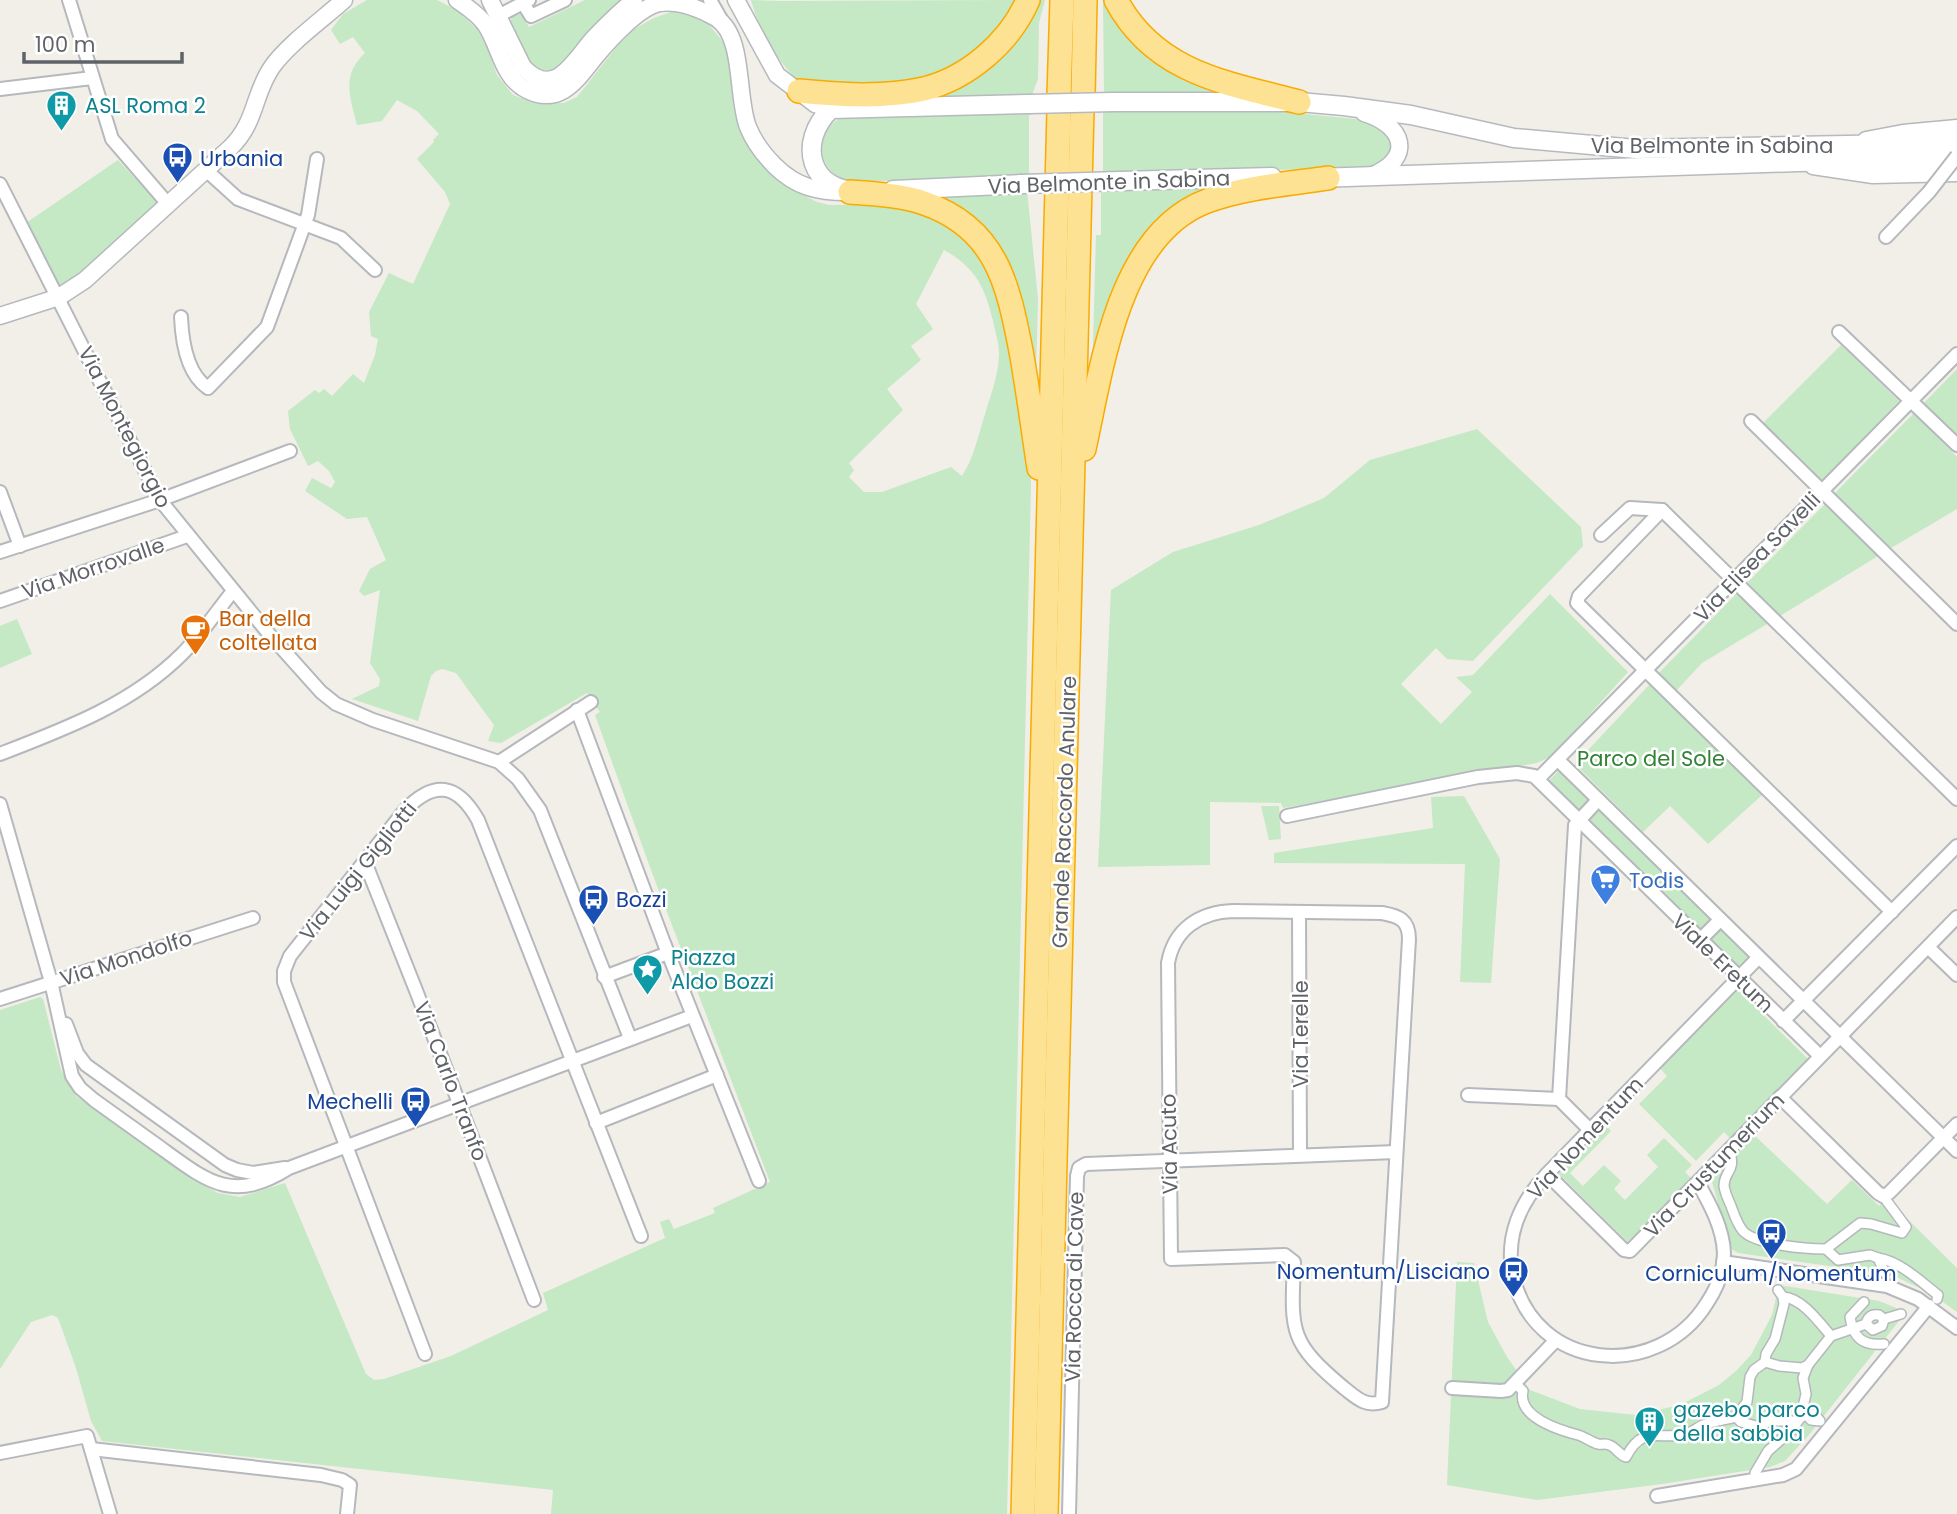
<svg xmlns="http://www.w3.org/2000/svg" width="1957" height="1514" font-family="Poppins,sans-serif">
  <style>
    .green { fill: #c5e8c5; fill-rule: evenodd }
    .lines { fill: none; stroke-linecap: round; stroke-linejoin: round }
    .pedestrian-casing { stroke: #b5b8bc; stroke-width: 12 }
    .minor-casing { stroke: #b5b8bc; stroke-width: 16 }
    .tertiary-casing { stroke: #b5b8bc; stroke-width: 19 }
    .secondary-casing { stroke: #b6babf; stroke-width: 21 }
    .motorway-casing { stroke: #f9ab00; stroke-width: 26 }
    .pedestrian { stroke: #fff; stroke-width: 9 }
    .minor { stroke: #fff; stroke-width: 12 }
    .tertiary { stroke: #fff; stroke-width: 16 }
    .secondary { stroke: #fff; stroke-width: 18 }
    .motorway { stroke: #fde293; stroke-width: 23 }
    .minor-bridge-casing { stroke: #b5b8bc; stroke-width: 16; stroke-linecap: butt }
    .secondary-bridge-casing { stroke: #b6babf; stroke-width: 21; stroke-linecap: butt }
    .minor-bridge { stroke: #fff; stroke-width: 12 }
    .secondary-bridge { stroke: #fff; stroke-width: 18 }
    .labels { text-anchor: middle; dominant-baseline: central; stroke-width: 5; stroke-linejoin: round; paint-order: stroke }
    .culture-label { font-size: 21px; fill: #0d838f; stroke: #fff; text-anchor: start }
    .street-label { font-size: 21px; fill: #5f6368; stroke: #fff }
    .transit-label { font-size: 21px; fill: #164399; stroke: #fff; text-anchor: start }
    .food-label { font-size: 21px; fill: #c56008; stroke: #fff; text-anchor: start }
    .park-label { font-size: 21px; fill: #348238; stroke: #fff }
    .shop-label { font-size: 21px; fill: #366cbe; stroke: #fff; text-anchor: start }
  </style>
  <rect width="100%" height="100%" fill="#f1efe8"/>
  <g class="green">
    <path d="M367,0H437L458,11L477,29L487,47L497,75L513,95L532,102L564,103L577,97L618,45L634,29L654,18L671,12L696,16L707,22L727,47L734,109L741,129L775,175L797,192L817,202L829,205L901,204L950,221L996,270L1029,434L1031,484L1007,1514H551L553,1490L102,1441L91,1421L76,1368L58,1318L52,1315L31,1322L0,1369V1010L40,997L43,999L61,1070L76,1096L193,1180L218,1193L240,1197L285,1183L366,1374L374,1380L384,1379L451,1356L548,1310L543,1293L665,1238L660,1222L669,1219L674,1229L715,1213L713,1208L770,1182L651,870L595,715L600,712L587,693L501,743L488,741L494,725L456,673L442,669L436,671L431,676L418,721L352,699L379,686L380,679L370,663L380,590L364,596L359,591L370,569L386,560L367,517L347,519L305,491L312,478L331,488L335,482L329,471L318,461L308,466L290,429L288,411L315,390L319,393L324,389L332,396L353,374L364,383L375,355L378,339L371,336L369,312L389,273L413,284L450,204L445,192L417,159L434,142L433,140L439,134L417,111L397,100L382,121L357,125C350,97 341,75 365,53L353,37L340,44L331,30L343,14ZM944,250C975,267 985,287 993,321C995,331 999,343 999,353C999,376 989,399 983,421C977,440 973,459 962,476L951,467L882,492H864L849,477L854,470L849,463L903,410L887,389L921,360L911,346L933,329L916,304Z"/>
    <polygon points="585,0 626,0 601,20 562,64 552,71 536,69 529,62 509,25 512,16 521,14 529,27"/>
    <path d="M751,0L780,1L1020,0L998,35L944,73L908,85L801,83C778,63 759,31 751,0Z"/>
    <polygon points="1033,0 1045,0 1039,23 1038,79 1032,95 919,100"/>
    <polygon points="1103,0 1112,0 1127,23 1254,97 1104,93"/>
    <path d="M1029,109V175L855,182C816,177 810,132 845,115Z"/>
    <polygon points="1103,109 1263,110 1377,121 1396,147 1377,168 1103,173"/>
    <polygon points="118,160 160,205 84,274 61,289 26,223"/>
    <polygon points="1241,185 1174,214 1092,381 1096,235 1101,235 1101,189"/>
    <polygon points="1027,190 1038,299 1036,369 1032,370 1010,272 910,193"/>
    <polygon points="1841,345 1899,401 1822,482 1763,423"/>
    <polygon points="1957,369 1957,439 1922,405"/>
    <polygon points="1914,413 1957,457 1957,509 1891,548 1835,493"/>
    <polygon points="1477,429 1581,527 1583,546 1473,661 1447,659 1436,648 1401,684 1441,724 1472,692 1456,677 1473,675 1550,594 1628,672 1552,756 1537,763 1283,808 1281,803 1210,802 1210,865 1098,867 1111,590 1173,552 1259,525 1324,498 1370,460"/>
    <polygon points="1825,504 1878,556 1780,616 1747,583"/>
    <polygon points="1737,593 1767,624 1702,663 1676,691 1658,674"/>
    <polygon points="17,619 32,654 0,668 0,626"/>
    <polygon points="1650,684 1762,795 1708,844 1670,806 1643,832 1575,764"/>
    <polygon points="1560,769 1591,799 1578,812 1548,782"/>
    <polygon points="1464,796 1500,859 1491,983 1460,982 1465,864 1274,863 1274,853 1433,828 1431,797"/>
    <polygon points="1261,806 1279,806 1281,839 1269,840"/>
    <polygon points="1600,807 1713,919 1699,932 1587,821"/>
    <polygon points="1721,927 1751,956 1737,970 1707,940"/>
    <polygon points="1737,989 1808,1059 1731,1139 1724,1132 1696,1161 1639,1104 1667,1076 1660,1068"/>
    <polygon points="1607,1126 1611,1131 1570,1173 1583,1186 1604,1165 1621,1181 1614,1189 1625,1200 1658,1167 1647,1155 1664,1138 1692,1165 1685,1172 1691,1178 1628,1242 1559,1174"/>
    <polygon points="1754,1135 1827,1204 1852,1180 1879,1206 1886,1198 1957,1268 1957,1312 1930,1293 1892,1275 1738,1253 1731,1249 1712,1182 1722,1166 1726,1166"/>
    <polygon points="1457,1262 1474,1263 1488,1322 1507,1357 1530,1390 1580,1409 1636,1415 1680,1405 1719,1385 1736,1371 1751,1355 1772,1315 1779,1285 1879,1301 1906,1312 1808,1436 1785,1461 1770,1467 1662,1484 1537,1500 1447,1485"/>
  </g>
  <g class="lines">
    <defs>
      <g id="pedestrian">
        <path d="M1729,1150C1737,1172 1724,1170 1724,1186C1725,1193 1728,1199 1731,1206C1734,1214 1737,1224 1743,1231C1756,1245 1806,1249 1826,1249L1860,1223L1871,1224L1902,1233L1906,1227L1883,1196"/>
        <polyline points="1826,1249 1838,1260 1870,1255 1878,1258 1885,1273"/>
        <path d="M1878,1258C1901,1262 1920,1281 1938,1295L1937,1299"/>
        <path d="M1778,1290L1783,1297L1784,1304L1775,1339L1766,1354L1765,1362L1779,1366L1802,1368L1808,1365L1831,1336L1866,1324C1868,1316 1872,1314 1879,1315L1884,1319L1901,1314"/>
        <path d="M1783,1297C1802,1298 1819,1322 1831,1336"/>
        <path d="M1864,1302L1850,1317C1853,1338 1863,1346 1884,1344"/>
        <polyline points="1866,1324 1873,1330 1882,1326 1884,1319"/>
        <polyline points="1765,1362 1754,1370 1750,1377 1747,1402 1736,1417 1741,1422 1760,1427 1769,1421 1796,1421 1806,1414 1811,1420 1820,1421 1814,1414 1806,1414 1802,1411 1806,1394 1803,1378 1808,1365"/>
        <path d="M1519,1387L1523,1391C1517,1417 1559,1430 1578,1435C1585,1437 1591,1442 1598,1444C1601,1445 1605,1443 1609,1445C1616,1447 1619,1455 1626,1457C1642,1426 1656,1439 1683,1435C1691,1434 1696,1428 1703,1425C1713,1421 1726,1420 1736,1417"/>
        <polyline points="1755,1473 1768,1451 1792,1430 1800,1418"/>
      </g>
      <g id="minor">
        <polyline points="69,0 112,139 168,204"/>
        <polyline points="710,0 722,21"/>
        <polyline points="523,3 531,16 565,0"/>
        <polyline points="498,16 529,0"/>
        <polyline points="0,89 92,78"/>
        <polyline points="206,170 238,199 341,238 375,270"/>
        <polyline points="0,184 160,500 269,634 321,692 336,704 373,720 499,762 518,779 540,810 630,1038"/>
        <polyline points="1886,237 1929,192"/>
        <path d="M181,317C182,341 187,374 208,388L267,327L308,215L317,159"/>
        <polyline points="1839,332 1957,445"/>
        <polyline points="1751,421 1957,624"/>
        <polyline points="0,492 20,546"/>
        <polyline points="1662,510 1579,596 1577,603 1892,912"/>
        <polyline points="1662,510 1957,799"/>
        <polyline points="1601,535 1630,508 1662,510"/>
        <polyline points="0,552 160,500 290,451"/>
        <polyline points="0,601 187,536"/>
        <polyline points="577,710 664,943 759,1181"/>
        <path d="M0,754C65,729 132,704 182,654C201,635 216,612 233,591"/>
        <polyline points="1558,760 1957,1151"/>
        <polyline points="499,762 591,702"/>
        <polyline points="1538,779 1957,354"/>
        <path d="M0,804L51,982L72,1076L80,1088L94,1100C116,1116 139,1132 161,1148C209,1183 233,1203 289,1168L692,1016"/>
        <polyline points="1287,816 1478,777 1517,773 1534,776 1820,1056"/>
        <polyline points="365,862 417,993 534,1300"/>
        <path d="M1233,911L1382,913C1399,916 1409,920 1409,939L1382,1402C1365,1407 1357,1398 1344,1388C1289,1342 1291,1332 1294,1262L1285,1255L1171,1259L1168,963C1174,929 1200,912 1233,911Z"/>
        <polyline points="1299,912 1300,1155"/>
        <polyline points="1700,940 1720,920"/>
        <polyline points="1928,947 1957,975"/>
        <polyline points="604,977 668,953"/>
        <polyline points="0,999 253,918"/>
        <polyline points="1783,1021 1957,846"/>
        <polyline points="66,1024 77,1053 86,1065 225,1165 237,1170 253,1173 285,1168"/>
        <polyline points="1468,1095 1559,1099 1590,1130"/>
        <polyline points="1780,1097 1878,1193 1883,1196 1889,1193 1957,1124"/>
        <polyline points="1559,1099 1575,825 1598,800"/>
        <polyline points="596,1123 717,1075"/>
        <polyline points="1547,1174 1624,1250 1630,1251 1957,917"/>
        <path d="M1698,1183C1710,1204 1723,1228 1724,1253C1724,1271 1717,1288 1707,1303C1658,1382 1535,1372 1513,1276C1505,1237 1520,1202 1547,1174L1758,958"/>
        <polyline points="1723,1262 1887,1286 1918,1299 1957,1328"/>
        <path d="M425,1354L284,982V971L290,956L405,810C434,780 457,783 478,820L641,1236"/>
        <polyline points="1452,1388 1501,1391 1508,1390 1556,1340"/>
        <polyline points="91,1449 321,1475 342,1480 350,1485 347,1514"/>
        <polyline points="0,1453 87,1436 110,1514"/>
        <polyline points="1657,1496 1783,1475 1796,1469 1929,1306"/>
        <polyline points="1069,1514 1077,1176 1079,1168 1086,1164 1396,1152"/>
      </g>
      <g id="tertiary">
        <path d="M457,0C467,7 478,14 485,24C500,45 501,77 527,90C561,107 578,78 596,56C609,40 639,7 660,3C678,0 701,9 716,18C745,36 736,97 748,127C754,142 764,155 775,166C796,187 818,192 847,192"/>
        <path d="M490,0L523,67C555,101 574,60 594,38C607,24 620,12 634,0"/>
        <polyline points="736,0 777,75 815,104 831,109"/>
        <path d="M1364,113C1404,125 1415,158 1371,176"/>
        <polyline points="1866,140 1903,133 1957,128"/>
        <polyline points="1813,166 1873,175 1957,173"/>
        <path d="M0,316L59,297L85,280L230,148C257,122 253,94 272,67C287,45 323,19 344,0"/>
      </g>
      <g id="secondary">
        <polyline points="1113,102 1299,102 1344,106 1411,115 1514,138 1636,149 1957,143"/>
        <polyline points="1317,178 1797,162 1957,160"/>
        <polyline points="1121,181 1272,177"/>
        <polyline points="893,190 1021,184"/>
        <path d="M861,191C810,193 796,142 831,109L1029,104"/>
      </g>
      <g id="motorway">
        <path d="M1116,0C1155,73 1226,83 1299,102"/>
        <path d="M799,91C838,95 884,98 924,89C968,78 1010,42 1028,0"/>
        <polyline points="1083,95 1085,0"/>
        <polyline points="1059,96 1062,0"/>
        <path d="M850,192C874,194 901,195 924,203C997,228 1008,285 1021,351C1028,390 1033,429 1039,468"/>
        <path d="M1084,449C1102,368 1118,234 1207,201C1245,187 1288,184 1328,178"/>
        <polyline points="1023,1514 1059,110"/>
        <polyline points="1046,1514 1082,109"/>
      </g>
    </defs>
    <use href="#pedestrian" class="pedestrian-casing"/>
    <use href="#minor" class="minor-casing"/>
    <use href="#tertiary" class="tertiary-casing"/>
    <use href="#secondary" class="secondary-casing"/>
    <use href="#motorway" class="motorway-casing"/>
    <use href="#pedestrian" class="pedestrian"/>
    <use href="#minor" class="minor"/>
    <use href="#tertiary" class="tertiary"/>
    <use href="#secondary" class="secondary"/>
    <use href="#motorway" class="motorway"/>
    <defs>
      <polyline id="minor-bridge" points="1929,192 1957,156"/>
      <g id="secondary-bridge">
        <polyline points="1029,104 1113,102"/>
        <polyline points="1021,184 1121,181"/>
      </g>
    </defs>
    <use href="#minor-bridge" class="minor-bridge-casing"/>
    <use href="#secondary-bridge" class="secondary-bridge-casing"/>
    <use href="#minor-bridge" class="minor-bridge"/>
    <use href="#secondary-bridge" class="secondary-bridge"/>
  </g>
  <defs>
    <symbol id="building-pin" viewBox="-11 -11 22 30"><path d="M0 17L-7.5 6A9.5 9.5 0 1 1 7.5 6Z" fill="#0f9aa8" stroke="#fff"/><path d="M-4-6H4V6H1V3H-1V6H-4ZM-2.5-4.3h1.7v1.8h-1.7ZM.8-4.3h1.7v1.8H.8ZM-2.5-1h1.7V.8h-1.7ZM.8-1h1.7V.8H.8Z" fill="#fff"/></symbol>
    <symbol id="bus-pin" viewBox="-11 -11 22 30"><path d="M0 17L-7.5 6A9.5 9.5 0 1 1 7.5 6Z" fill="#1a4fb4" stroke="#fff"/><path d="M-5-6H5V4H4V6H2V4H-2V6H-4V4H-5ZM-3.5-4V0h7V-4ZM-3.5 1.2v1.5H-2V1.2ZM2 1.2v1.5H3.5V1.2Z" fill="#fff"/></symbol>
    <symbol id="cafe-pin" viewBox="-11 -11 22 30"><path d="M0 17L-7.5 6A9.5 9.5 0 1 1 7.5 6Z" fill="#e8710a" stroke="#fff"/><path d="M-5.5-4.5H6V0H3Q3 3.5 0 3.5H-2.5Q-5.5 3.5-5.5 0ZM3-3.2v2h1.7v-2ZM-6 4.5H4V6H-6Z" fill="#fff"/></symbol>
    <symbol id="supermarket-pin" viewBox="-11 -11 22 30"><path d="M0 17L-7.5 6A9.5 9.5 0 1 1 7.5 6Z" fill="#3f7fe0" stroke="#fff"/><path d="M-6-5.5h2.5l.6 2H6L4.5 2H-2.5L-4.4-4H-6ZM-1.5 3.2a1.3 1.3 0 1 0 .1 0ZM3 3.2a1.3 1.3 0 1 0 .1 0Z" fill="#fff"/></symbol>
    <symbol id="sight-pin" viewBox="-11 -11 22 30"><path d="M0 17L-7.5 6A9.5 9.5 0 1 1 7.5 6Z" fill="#0f9aa8" stroke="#fff"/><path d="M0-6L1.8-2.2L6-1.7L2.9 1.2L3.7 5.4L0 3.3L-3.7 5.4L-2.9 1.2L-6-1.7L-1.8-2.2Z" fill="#fff"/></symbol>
  </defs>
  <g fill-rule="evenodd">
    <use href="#building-pin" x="44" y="88" width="35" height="47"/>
    <use href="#bus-pin" x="160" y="140" width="35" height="47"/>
    <use href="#cafe-pin" x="178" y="612" width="35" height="47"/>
    <use href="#supermarket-pin" x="1588" y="862" width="35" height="47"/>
    <use href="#bus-pin" x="576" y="882" width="35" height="47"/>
    <use href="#sight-pin" x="630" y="952" width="35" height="47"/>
    <use href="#bus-pin" x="398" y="1084" width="35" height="47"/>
    <use href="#bus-pin" x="1754" y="1216" width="35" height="47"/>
    <use href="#bus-pin" x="1496" y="1254" width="35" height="47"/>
    <use href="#building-pin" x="1632" y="1404" width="35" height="47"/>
  </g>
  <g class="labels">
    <g class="culture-label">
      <text x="85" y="105">ASL Roma 2</text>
      <text x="671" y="957">Piazza<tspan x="671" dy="24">Aldo Bozzi</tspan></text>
      <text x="1673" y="1409">gazebo parco<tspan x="1673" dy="24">della sabbia</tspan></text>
    </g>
    <g class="street-label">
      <text x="1712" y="145">Via Belmonte in Sabina</text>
      <text transform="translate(1109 182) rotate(-2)">Via Belmonte in Sabina</text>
      <text transform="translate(125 427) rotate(63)">Via Montegiorgio</text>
      <text transform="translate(1757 557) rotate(-46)">Via Elisea Savelli</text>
      <text transform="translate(93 568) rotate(-19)">Via Morrovalle</text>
      <text transform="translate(1064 812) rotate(-88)">Grande Raccordo Anulare</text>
      <text transform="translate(358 871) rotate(-51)">Via Luigi Gigliotti</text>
      <text transform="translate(126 958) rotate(-18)">Via Mondolfo</text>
      <text transform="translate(1723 963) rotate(44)">Viale Eretum</text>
      <text transform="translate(1300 1034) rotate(-90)">Via Terelle</text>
      <text transform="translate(451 1081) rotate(69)">Via Carlo Tranfo</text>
      <text transform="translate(1585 1138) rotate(-47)">Via Nomentum</text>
      <text transform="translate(1169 1144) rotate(-91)">Via Acuto</text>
      <text transform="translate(1714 1165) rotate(-46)">Via Crustumerium</text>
      <text transform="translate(1074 1287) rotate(-89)">Via Rocca di Cave</text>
    </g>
    <g class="transit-label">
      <text x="200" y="158">Urbania</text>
      <text x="616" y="899">Bozzi</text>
      <text x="393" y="1101" text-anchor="end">Mechelli</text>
      <text x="1490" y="1271" text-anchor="end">Nomentum/Lisciano</text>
      <text x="1771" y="1273" text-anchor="middle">Corniculum/Nomentum</text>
    </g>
    <g class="food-label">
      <text x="219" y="618">Bar della<tspan x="219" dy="24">coltellata</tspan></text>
    </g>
    <g class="park-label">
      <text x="1651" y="758">Parco del Sole</text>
    </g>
    <g class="shop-label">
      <text x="1629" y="880">Todis</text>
    </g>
  </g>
  <path d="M24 52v10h158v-10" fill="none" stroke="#5f6368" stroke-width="3.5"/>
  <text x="35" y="52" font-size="21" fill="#5f6368" stroke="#ffffff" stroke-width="5" paint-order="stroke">100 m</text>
</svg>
